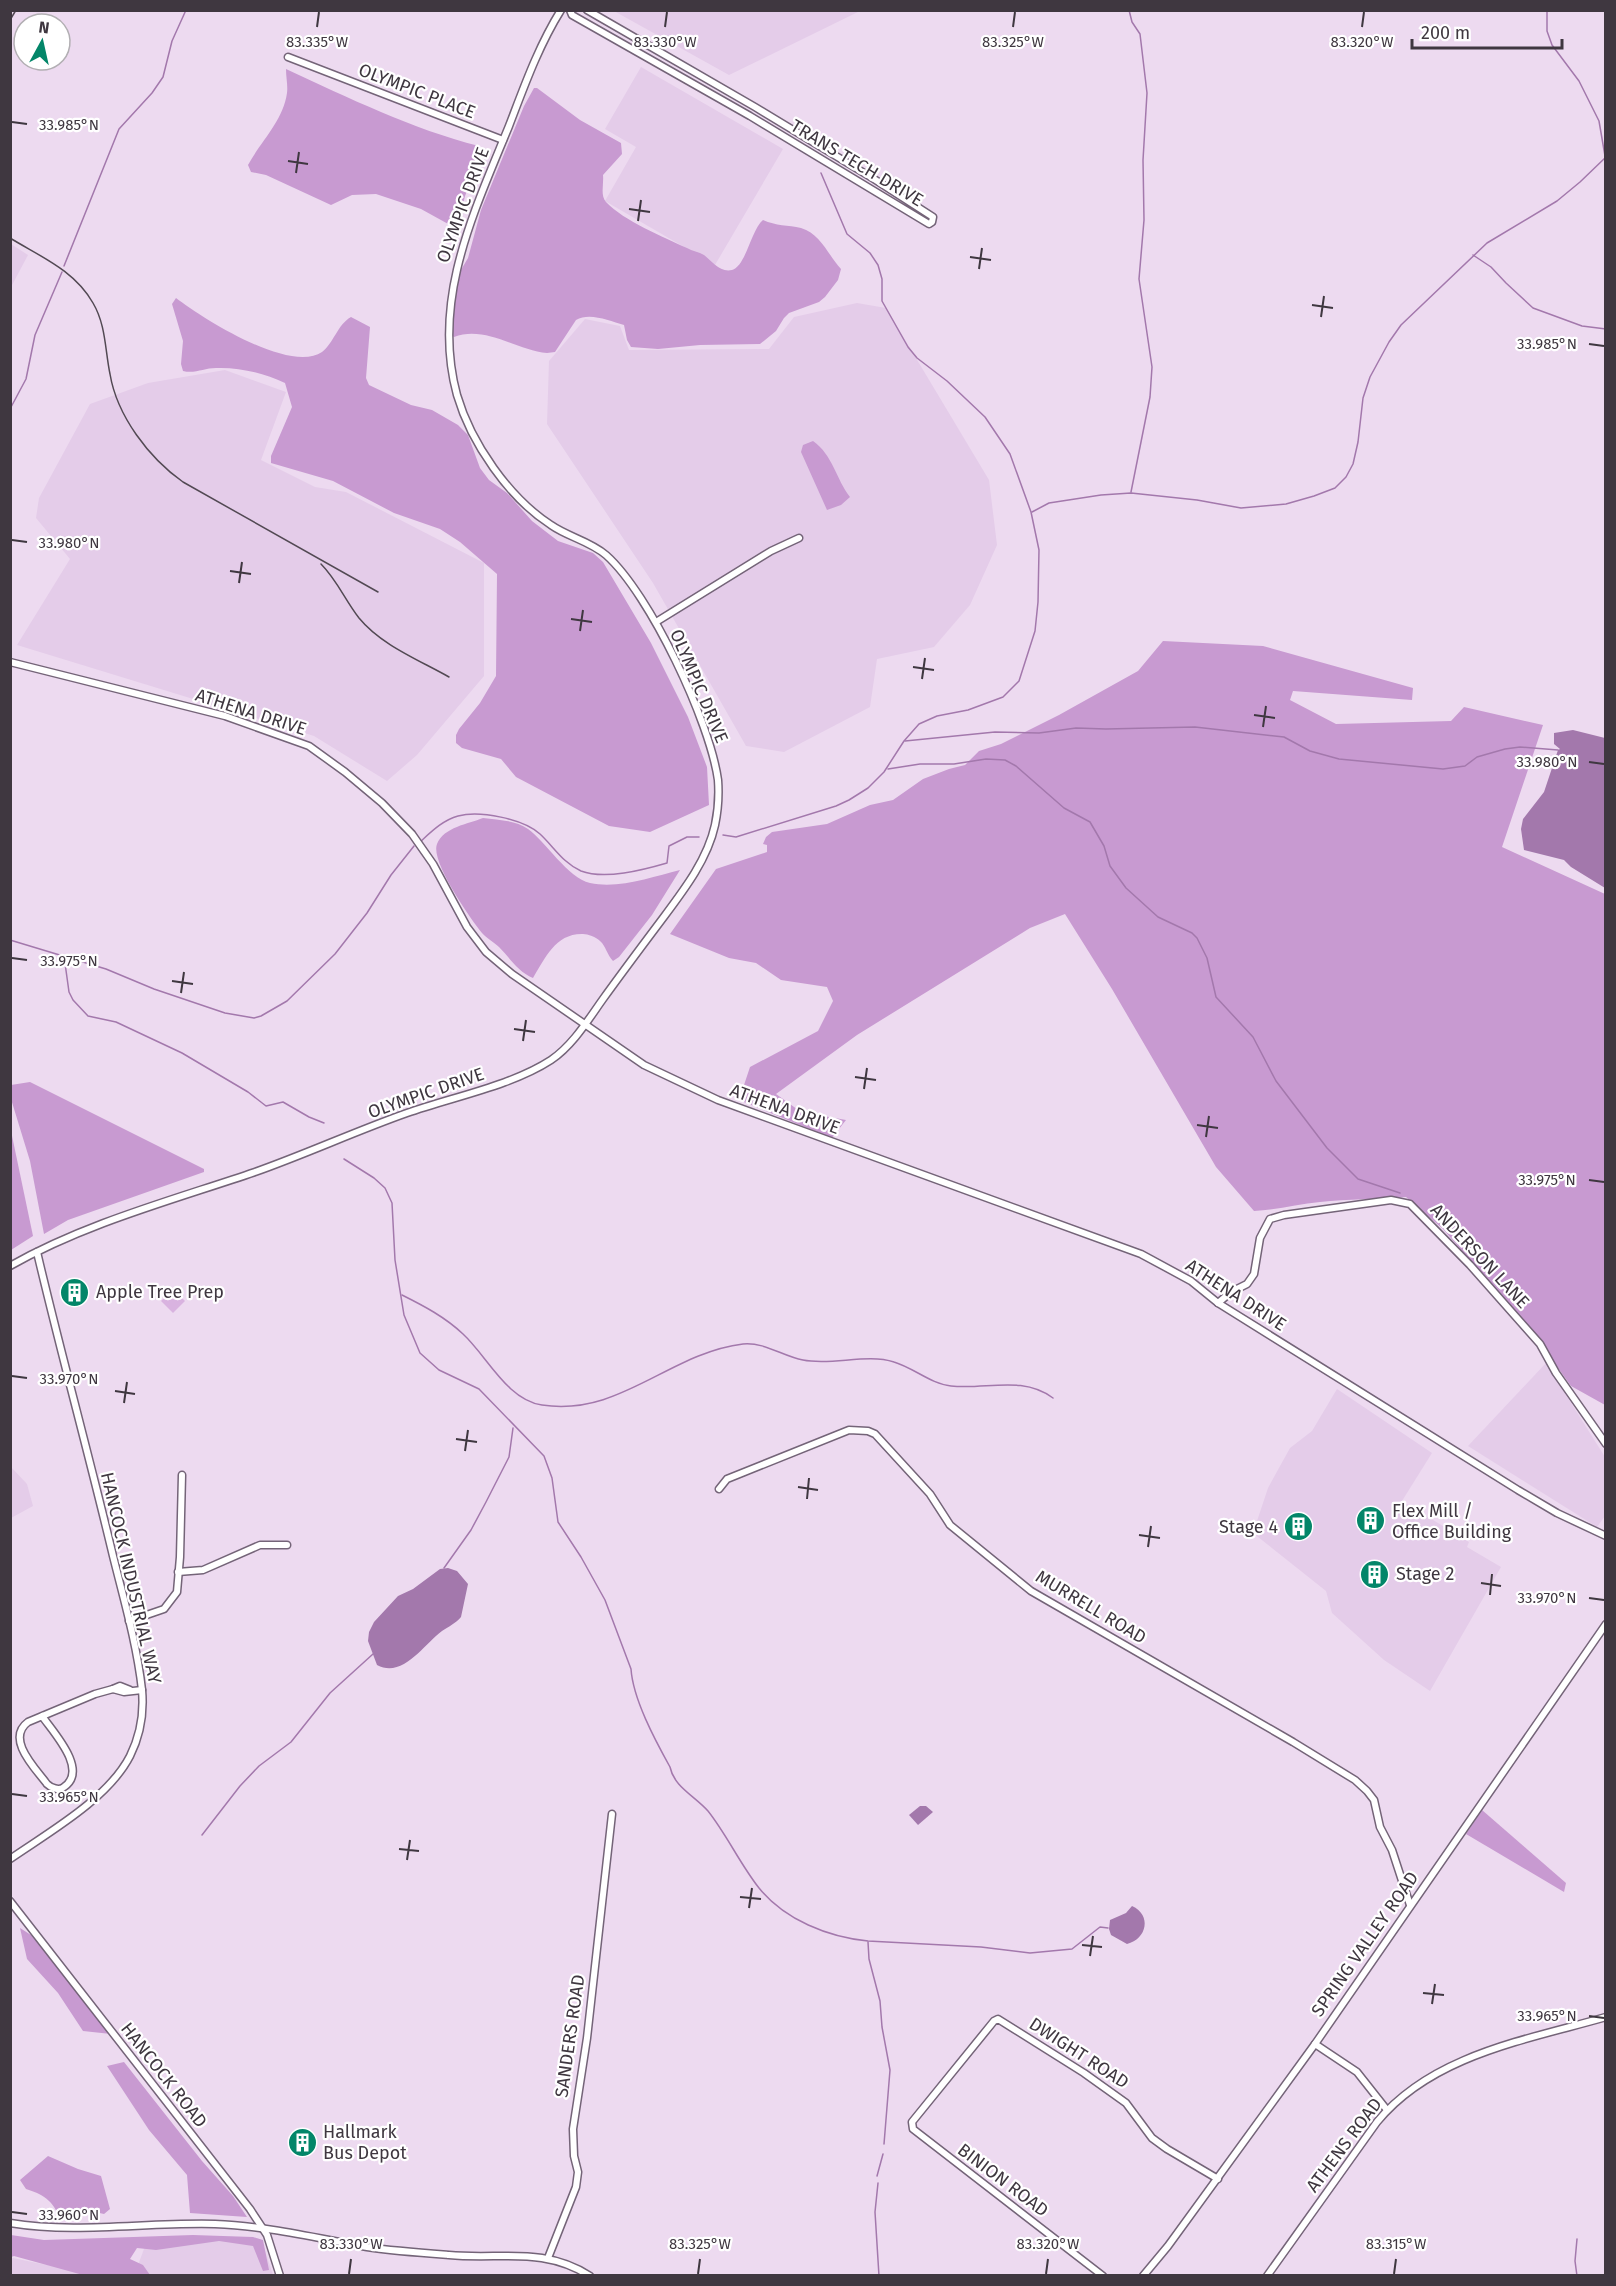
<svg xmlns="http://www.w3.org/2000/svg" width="1616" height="2286" font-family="'Fira Sans',sans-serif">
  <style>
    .built { fill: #e4cce9 }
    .green { fill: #d9b3e0 }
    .forest { fill: #c89ad1 }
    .water { fill: #a378ac }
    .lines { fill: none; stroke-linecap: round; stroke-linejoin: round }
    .stream { stroke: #a378ac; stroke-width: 1.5 }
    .minor-casing { stroke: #746478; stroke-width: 9 }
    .minor { stroke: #fff; stroke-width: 6 }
    .rail { stroke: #524953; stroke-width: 1.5 }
    .ticks { fill: none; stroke: #3f3740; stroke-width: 2 }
    .labels { text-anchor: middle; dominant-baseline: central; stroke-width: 4.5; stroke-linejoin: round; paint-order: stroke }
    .street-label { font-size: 18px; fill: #3f3740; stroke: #fff }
    .poi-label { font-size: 18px; fill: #3f3740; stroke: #fff; text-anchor: start }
    .ticks-label { font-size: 15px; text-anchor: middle; fill: #3f3740; stroke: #fff; stroke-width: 4.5; stroke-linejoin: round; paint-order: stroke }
  </style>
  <rect width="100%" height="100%" fill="#eddaf0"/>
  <g class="built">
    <polygon points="614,11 860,11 729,75"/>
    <polygon points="641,67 783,149 715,265 605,201 636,147 605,129"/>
    <polygon points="11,244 28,255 11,287"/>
    <polygon points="857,303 886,308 989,480 997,545 970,605 934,647 877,659 870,707 784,752 746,746 653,583 547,424 549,361 585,319 620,326 629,350 769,349 794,317"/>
    <polygon points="225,370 286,392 261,460 315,487 346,492 484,563 484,676 417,755 387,781 314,736 17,645 70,559 36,518 39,498 90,404 148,383"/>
    <polygon points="1546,1363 1605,1457 1605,1516 1597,1527 1468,1446"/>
    <polygon points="1337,1389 1432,1453 1402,1501 1469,1542 1467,1547 1501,1567 1430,1691 1384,1660 1332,1613 1326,1591 1253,1533 1268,1488 1290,1448 1312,1431"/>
    <polygon points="10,1466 27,1484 33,1506 11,1518"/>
    <polygon points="209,2237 263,2245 273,2275 134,2276 148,2238"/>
    <polygon points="13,2258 37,2263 101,2275 11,2275 10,2260"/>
  </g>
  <polygon class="green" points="173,1289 185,1301 173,1313 161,1301"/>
  <g class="forest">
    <path d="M286,69C349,98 412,129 479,146L483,152L465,196L458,225H450L421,209L376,194L352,195L331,205L266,175L251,172L248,165C261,141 283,121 287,93C288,86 286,77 286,69Z"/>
    <path d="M534,88H537L580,120L621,143L622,154L603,175C604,184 600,195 606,202C624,221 663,237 687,248C692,251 699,252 704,255C712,261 720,273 732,270C746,266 751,230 763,220C776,226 788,225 801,228C821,234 828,255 841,269L838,280L825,297L819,302L789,313L784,318L776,331L760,344L700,345L658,349L631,347L627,340L624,325C609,321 590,312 576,320L555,352L547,353C516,350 485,325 454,337L451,335L450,331L458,275L468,258L481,210L524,106Z"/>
    <path d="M176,298C202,318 290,374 322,352C334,343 337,325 351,317L370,327L366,378L369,385L411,405L432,410L458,425L468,435L480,468L489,480L507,493L532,521L558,541L593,553L603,562L651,643L688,717L707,767L709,805L650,832L609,826L516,777L501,759L462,748L456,743V735L459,729L480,703L496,676L497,574L460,542L440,529L394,513L333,481L271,463V456L292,407L285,383C264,373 239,367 216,368C204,368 195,374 183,371L181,364L183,341L172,304Z"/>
    <path d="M813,441C833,455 836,479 850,497L841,505L827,510L801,452L803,445Z"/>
    <path d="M1163,641L1263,646L1413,688L1412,700L1293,691L1290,700L1336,724L1451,721L1464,707L1543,725L1502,847L1605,894V1405L1571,1386L1530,1329L1443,1229L1406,1197C1377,1199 1348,1199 1320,1202C1298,1204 1276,1210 1254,1211L1216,1167L1112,989L1065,914L1030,928L857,1035L776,1094L801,1112L846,1120L832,1138L739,1100L750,1067L818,1031L833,1001L827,987L781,980L756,963L729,958L670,934L716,869L767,852V845L763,844L766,837L772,832L827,824L870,805L893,800L923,779L949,769L965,765L979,751L1001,744L1059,715L1138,671Z"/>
    <path d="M483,818C498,820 515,820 528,829C545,841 568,878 590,883C619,889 652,877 680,870L652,915L619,957L613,961C607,955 606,946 600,941C596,937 588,934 583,934C556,933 545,958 533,978C518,972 510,958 499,947C494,942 486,938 482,933C470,918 430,861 437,844C444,827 468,824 483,818Z"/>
    <polygon points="30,1082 204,1169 204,1172 68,1220 44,1234 30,1161 11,1099 11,1085"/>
    <polygon points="11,1131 33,1236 11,1250 10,1250"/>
    <polygon points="1482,1810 1566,1883 1564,1892 1466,1834"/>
    <polygon points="20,1928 31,1935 111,2034 83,2031 58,1993 27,1959"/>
    <polygon points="124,2062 202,2161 233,2196 247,2217 190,2213 187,2175 149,2130 107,2066"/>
    <path d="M48,2156L78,2169L101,2176L110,2209L104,2214L86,2210L59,2217C53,2200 42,2194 26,2189L20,2180Z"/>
    <polygon points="11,2235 44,2240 193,2235 253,2237 263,2240 269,2270 263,2271 253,2246 219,2241 156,2250 137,2248 130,2259 143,2265 150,2275 83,2275 14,2256 11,2257"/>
  </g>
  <g class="water">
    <polygon points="1573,730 1605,738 1605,888 1571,867 1564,860 1524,850 1521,829 1523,819 1544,792 1558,750 1560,749 1554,744 1554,733"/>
    <path d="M448,1568L457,1571L468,1584L461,1617C456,1623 448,1627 442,1631C424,1644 403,1679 377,1665L368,1641L369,1632L374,1622L398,1596L413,1589L440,1569Z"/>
    <polygon points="920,1806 926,1806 933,1812 918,1825 909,1815"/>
    <path d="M1132,1906C1152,1915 1147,1939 1127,1944L1111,1935L1109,1929L1110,1920L1126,1913Z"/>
  </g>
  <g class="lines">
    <g class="stream">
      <polyline points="1129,10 1132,22 1140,34 1147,93 1143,160 1144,220 1139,279 1152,367 1150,397 1131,492"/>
      <polyline points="1547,10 1547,31 1552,45 1579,81 1599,121 1605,156"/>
      <polyline points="1473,255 1491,267 1506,283 1533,308 1582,326 1606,329"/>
      <polyline points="64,266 119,129 152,93 163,77 172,41 186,10"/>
      <polyline points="10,409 26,379 35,335 62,272"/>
      <polyline points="1032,512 1049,503 1101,495 1131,493 1197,500 1241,508 1286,504 1314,496 1335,488 1346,477 1353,464 1358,442 1363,398 1370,377 1389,342 1401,325 1487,243 1557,201 1580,182 1606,157"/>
      <polyline points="905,741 995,732 1039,733 1076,728 1106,729 1195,727 1284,737 1310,751 1339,759 1443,769 1465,766 1477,757 1505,749 1520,747 1558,750"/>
      <polyline points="888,769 920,764 954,764 986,759 1005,760 1016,766 1064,808 1090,822 1104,846 1110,866 1126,888 1158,917 1192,933 1197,938 1207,958 1216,997 1253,1037 1276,1081 1327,1148 1358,1179 1400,1193"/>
      <polyline points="723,835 736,837 836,806 849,800 868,788 884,772 904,741 919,724 937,716 968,710 1003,697 1019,681 1035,631 1038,602 1039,550 1031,512 1010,454 985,417 947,381 917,358 908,347 882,301 882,279 878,265 870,253 847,234 821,173"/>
      <path d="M420,842C431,832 443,820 458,816C480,810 523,819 540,834C554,847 563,863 581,871C605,880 643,870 667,863L669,846L687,837H699"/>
      <polyline points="10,940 106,969 154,989 225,1013 254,1018 261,1016 287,1001 335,954 367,913 391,875 414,846"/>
      <polyline points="64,956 69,992 73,1000 88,1016 116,1022 182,1053 248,1092 266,1106 283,1102 309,1117 324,1123"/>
      <path d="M344,1159L374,1178L385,1188L392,1203L395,1260L404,1315L420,1353L439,1370L479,1389L544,1456L552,1478L558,1522L581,1557L605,1600L631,1669C633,1699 655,1740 670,1767C674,1787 695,1796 708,1811C727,1835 740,1864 759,1888C785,1920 828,1937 868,1941L981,1947L1030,1953L1072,1949L1100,1927L1108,1928"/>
      <path d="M402,1295C424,1306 445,1317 463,1334C487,1356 507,1400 542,1405C620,1417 669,1353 743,1344C765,1342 782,1356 803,1360C832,1366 867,1353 894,1362C914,1368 931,1384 951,1386C986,1390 1022,1375 1053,1398"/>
      <polyline points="444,1568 471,1530 486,1502 509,1457 513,1428"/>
      <polyline points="202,1835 240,1786 259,1766 291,1742 330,1693 373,1654"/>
      <polyline points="868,1942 869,1959 880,2001 882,2027 890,2070 884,2144"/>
      <polyline points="877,2176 883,2154"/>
      <polyline points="878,2183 875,2212 879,2276"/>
      <polyline points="1577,2239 1575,2261 1577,2276"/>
    </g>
    <defs>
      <g id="minor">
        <polyline points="570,10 572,15 750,116 929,224 932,222 933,217 874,179 755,107 587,10"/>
        <polyline points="288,57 503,140"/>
        <polyline points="656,622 771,551 799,538"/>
        <polyline points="10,662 225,716 309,746 345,772 382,803 412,834 433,864 467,927 486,952 512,974 644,1065 718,1100 1141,1254 1191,1281 1218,1303 1518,1490 1557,1513 1606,1536"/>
        <path d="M10,1266C86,1223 173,1200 255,1172C306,1154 356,1131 407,1113C452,1097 511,1086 551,1060C573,1045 588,1020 603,999C621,974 639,950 657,926C680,895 707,862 715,825C718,811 719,794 718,780C710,722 650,594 606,555C590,541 568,537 551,525C509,498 471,443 457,395C431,300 474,212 509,126C524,87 538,47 561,10"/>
        <polyline points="1218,1303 1231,1292 1247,1284 1254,1274 1260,1238 1270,1219 1284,1215 1391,1200 1410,1204 1470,1265 1540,1344 1556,1373 1606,1444"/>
        <polyline points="719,1489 727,1479 849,1430 868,1431 875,1434 930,1494 950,1525 1031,1591 1293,1742 1355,1780 1367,1791 1374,1800 1380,1827 1392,1850 1410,1905"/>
        <polyline points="178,1572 203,1570 260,1545 287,1545"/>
        <polyline points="129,1621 164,1609 177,1592 180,1557 182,1475"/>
        <polyline points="130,1690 120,1686 113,1689 124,1692 142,1690"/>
        <path d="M42,1716C53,1732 89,1770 64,1787C59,1791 51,1788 47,1784C36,1769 5,1739 28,1722L95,1694L113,1689"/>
        <path d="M10,1859C49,1832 108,1799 130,1756C140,1736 144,1712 142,1690C137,1645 124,1600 113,1556C89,1455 61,1354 37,1252"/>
        <polyline points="10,1901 250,2209 267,2235 280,2276"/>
        <polyline points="1315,2044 1357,2072 1387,2110"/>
        <path d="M10,2223C77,2234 147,2222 215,2224C267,2226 316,2238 367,2247C394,2251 422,2253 449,2255C500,2260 543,2246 590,2276"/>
        <polyline points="548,2258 576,2187 578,2172 574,2156 573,2129 587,2038 612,1814"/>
        <polyline points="1103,2276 913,2129 912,2122 994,2021 998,2019 1084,2073 1126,2103 1152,2138 1167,2149 1218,2179"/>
        <polyline points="1143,2276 1168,2246 1315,2044 1606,1624"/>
        <path d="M1267,2276L1377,2122C1432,2055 1526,2040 1606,2017"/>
      </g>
    </defs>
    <use href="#minor" class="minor-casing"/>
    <use href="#minor" class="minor"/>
    <g class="rail">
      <polyline points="10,20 16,10"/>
      <path d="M10,238C41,257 74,270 93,303C106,325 105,350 110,374C117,416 149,458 183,482L378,592"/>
      <path d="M321,564C337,580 345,600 359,618C381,645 419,660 449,677"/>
    </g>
  </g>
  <path class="ticks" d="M317,27L319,12M665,27L667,12M1013,27L1015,12M1362,27L1364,12M12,122L27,124M288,161L308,164M296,173L299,152M629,209L650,212M638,221L641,200M970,257L991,260M979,269L982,248M1312,305L1333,308M1321,317L1324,296M1589,344L1604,346M12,540L27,542M230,571L251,574M239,583L242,562M571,619L592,622M580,631L583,610M913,667L934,670M922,679L925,658M1254,715L1275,718M1263,727L1266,706M1589,762L1604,764M12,958L27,960M172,981L193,984M181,993L184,972M514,1029L535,1032M523,1041L526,1020M855,1077L876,1080M864,1089L867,1068M1197,1125L1218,1128M1206,1137L1209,1116M1589,1180L1604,1182M12,1376L27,1378M115,1391L135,1394M124,1403L127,1382M456,1439L477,1442M465,1451L468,1430M798,1487L818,1490M807,1499L809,1478M1139,1535L1160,1538M1148,1547L1151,1526M1481,1583L1501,1586M1490,1595L1492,1574M1589,1598L1604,1600M12,1794L27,1796M399,1849L419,1851M407,1860L410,1840M740,1897L761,1899M749,1908L752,1888M1082,1945L1102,1947M1090,1956L1093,1936M1423,1993L1444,1995M1432,2004L1435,1984M1589,2016L1604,2018M12,2212L27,2214M349,2274L351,2259M698,2274L700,2259M1046,2274L1048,2259M1394,2274L1396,2259"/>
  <defs>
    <symbol id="building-disc" viewBox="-11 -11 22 22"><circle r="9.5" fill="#038669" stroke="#fff"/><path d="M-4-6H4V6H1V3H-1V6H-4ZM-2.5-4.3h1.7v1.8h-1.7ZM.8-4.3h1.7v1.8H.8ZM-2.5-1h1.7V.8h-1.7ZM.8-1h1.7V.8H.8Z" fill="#fff"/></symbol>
  </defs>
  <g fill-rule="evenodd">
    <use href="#building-disc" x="58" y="1276" width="33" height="33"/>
    <use href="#building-disc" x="1354" y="1504" width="33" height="33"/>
    <use href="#building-disc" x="1282" y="1510" width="33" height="33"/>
    <use href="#building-disc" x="1358" y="1558" width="33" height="33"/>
    <use href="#building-disc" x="286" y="2126" width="33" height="33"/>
  </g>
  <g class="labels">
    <g class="street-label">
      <text transform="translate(417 91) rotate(21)">OLYMPIC PLACE</text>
      <text transform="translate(857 163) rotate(31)">TRANS TECH DRIVE</text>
      <text transform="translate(463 205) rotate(-70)">OLYMPIC DRIVE</text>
      <text transform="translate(699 686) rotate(67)">OLYMPIC DRIVE</text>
      <text transform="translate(251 712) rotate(18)">ATHENA DRIVE</text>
      <text transform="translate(426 1093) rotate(-19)">OLYMPIC DRIVE</text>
      <text transform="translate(785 1109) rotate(20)">ATHENA DRIVE</text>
      <text transform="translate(1480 1256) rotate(47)">ANDERSON LANE</text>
      <text transform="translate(1236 1295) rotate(33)">ATHENA DRIVE</text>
      <text transform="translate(131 1578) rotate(77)">HANCOCK INDUSTRIAL WAY</text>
      <text transform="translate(1091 1607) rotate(31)">MURRELL ROAD</text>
      <text transform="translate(1365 1944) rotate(-55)">SPRING VALLEY ROAD</text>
      <text transform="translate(570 2036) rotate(-82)">SANDERS ROAD</text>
      <text transform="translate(1079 2053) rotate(33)">DWIGHT ROAD</text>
      <text transform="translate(164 2075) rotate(52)">HANCOCK ROAD</text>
      <text transform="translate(1344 2145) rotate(-53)">ATHENS ROAD</text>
      <text transform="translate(1003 2180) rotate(37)">BINION ROAD</text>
    </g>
    <g class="poi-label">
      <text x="96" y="1292">Apple Tree Prep</text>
      <text x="1392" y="1511">Flex Mill /<tspan x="1392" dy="21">Office Building</tspan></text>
      <text x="1278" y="1527" text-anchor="end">Stage 4</text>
      <text x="1396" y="1574">Stage 2</text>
      <text x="323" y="2132">Hallmark<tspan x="323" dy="21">Bus Depot</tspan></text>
    </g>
  </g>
  <g class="ticks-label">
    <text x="317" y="47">83.335°W</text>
    <text x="665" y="47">83.330°W</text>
    <text x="1013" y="47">83.325°W</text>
    <text x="1362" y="47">83.320°W</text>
    <text x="69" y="130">33.985°N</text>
    <text x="1547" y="349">33.985°N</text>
    <text x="69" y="548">33.980°N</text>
    <text x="1547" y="767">33.980°N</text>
    <text x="69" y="966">33.975°N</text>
    <text x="1547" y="1185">33.975°N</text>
    <text x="69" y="1384">33.970°N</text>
    <text x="1547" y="1603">33.970°N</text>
    <text x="69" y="1802">33.965°N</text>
    <text x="1547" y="2021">33.965°N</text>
    <text x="69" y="2220">33.960°N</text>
    <text x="351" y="2249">83.330°W</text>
    <text x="700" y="2249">83.325°W</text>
    <text x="1048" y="2249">83.320°W</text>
    <text x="1396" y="2249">83.315°W</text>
  </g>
  <rect width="1616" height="2286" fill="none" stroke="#3f3740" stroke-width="24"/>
  <g transform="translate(42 42) rotate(8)"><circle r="28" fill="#ffffff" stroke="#b2afb3" stroke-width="1.5"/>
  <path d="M0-4.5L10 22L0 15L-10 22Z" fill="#038669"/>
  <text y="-9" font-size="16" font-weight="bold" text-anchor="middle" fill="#3f3740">N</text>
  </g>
  <path d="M1412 39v9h150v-9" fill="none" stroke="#3f3740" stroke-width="3"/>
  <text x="1421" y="39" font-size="18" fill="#3f3740" stroke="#ffffff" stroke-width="4.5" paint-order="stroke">200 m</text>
</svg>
